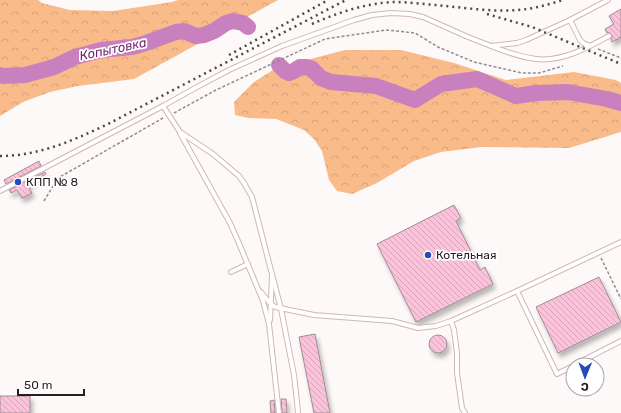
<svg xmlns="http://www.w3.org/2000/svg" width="621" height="413" font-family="Rubik,sans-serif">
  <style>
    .forest { fill: url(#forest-crowns) }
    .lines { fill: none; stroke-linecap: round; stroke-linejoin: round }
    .river { stroke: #c880be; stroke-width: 16 }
    .building { fill: url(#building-back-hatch); stroke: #a08b92; filter: url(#shadow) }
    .lane-casing { stroke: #cfb7b8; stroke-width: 6 }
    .path { stroke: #928b8c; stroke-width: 1.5; stroke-dasharray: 3 2; stroke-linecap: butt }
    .lane { stroke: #fff; stroke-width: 4 }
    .rail { stroke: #4e4647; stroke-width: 2.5; stroke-dasharray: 2 4; stroke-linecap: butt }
    .poi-dot { fill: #2849b9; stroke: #fff; stroke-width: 1.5 }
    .labels { text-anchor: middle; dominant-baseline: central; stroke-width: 3.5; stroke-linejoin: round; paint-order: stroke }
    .poi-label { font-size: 12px; fill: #271e1f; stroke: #fff; text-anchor: start }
    .water-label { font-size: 13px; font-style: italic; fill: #741f6d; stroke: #fff }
  </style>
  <defs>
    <pattern id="forest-crowns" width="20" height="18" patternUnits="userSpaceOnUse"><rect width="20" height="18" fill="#fabb8b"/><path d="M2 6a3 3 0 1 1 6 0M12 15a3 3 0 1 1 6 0" fill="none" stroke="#d6a078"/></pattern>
    <pattern id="building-back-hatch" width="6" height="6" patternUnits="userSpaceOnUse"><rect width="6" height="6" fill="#fcc2d9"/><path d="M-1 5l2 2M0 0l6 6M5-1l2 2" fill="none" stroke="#d8a6ba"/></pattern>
    <filter id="shadow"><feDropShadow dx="2.5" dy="4.5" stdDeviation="2" flood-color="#0004"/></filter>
  </defs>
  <rect width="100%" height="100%" fill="#fef9f9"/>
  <g class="forest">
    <polygon points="0,0 38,0 42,3 70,10 113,11 172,2 178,0 278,0 134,79 78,86 50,92 23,102 0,116"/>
    <polygon points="345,50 401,50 454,63 506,80 574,72 616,80 621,83 621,132 569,148 482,147 441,152 414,161 377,183 352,194 337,191 329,180 322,151 314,139 304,130 276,119 248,118 235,115 234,102 254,82 276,68"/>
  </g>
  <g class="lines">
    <g class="river">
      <polyline points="279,65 285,71 289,73 294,71 300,67 306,67 311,68 321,78 331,82 376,86 415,100 441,84 477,79 516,96 537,93 568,92 607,99 621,103"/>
      <polyline points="0,75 3,76 25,75 54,67 75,57 101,50 132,47 143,44 176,32 184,31 196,36 204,35 214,31 226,23 233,21 243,23 248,27"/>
    </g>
  </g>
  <g class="building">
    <polygon points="621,9 621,38 621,37 612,42 611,39 612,37 612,35 610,33 607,33 605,29 614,24 609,16"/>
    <polygon points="39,161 41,166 6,184 4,180"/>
    <polygon points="45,172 46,174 27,184 32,193 22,198 17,190 11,193 9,190"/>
    <polygon points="454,205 461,218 456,221 480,270 485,267 493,284 416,322 377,244"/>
    <polygon points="599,277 621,322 558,353 536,307"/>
    <polygon points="315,334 330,413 314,413 299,337"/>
    <circle cx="438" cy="344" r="9"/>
    <rect x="0" y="396" width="30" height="17"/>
    <polygon points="281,399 286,399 287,413 282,413"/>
    <polygon points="274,400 275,413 271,413 270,401"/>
  </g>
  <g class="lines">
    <defs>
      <g id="lane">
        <polyline points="570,20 580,40 583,43 590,46"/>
        <path d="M491,46C506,52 521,57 536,59C562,62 587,48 609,36"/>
        <polyline points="163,106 180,132 213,154 239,176 244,183 252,197 281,309 294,375 297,402 298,413"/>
        <polyline points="180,133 230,223 238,241 263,301 269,324 279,413"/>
        <polyline points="0,191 163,106 197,87 229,70 282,46 354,20 372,15 391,13 410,14 423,17 468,37 491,46 517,43 526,40 570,20 608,0"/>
        <polyline points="231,272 248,264"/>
        <polyline points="517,291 557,374 573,366"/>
        <polyline points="261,292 269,302 275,307 314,315 392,321 418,328 436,326 451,321 454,330 457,353 457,373 462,408 465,413"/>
        <polyline points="270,320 272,276"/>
        <polyline points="451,321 517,291 621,242"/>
        <polyline points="574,365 621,341"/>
      </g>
    </defs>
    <use href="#lane" class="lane-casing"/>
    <g class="path">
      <polyline points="598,49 621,58"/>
      <polyline points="174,113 216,90 325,39 386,30 415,33 438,47 474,62 522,73 539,73 563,66"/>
      <polyline points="44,201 58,178 163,118"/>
      <polyline points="601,258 621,299"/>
    </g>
    <use href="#lane" class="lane"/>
    <g class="rail">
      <polyline points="487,14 532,27 621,64"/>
      <path d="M312,24C337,13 366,3 394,2C408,2 422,4 436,5C468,8 502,14 533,8C543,6 553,3 563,0"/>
      <polyline points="229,55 328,0"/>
      <path d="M0,156C38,156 72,141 106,125L346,0"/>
    </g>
  </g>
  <g class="poi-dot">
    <circle cx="18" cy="182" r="4"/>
    <circle cx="428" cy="255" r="4"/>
  </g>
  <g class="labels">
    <g class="poi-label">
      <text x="26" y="182">КПП № 8</text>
      <text x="436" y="255">Котельная</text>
    </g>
    <g class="water-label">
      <text transform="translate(113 49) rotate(-12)">Копытовка</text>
    </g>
  </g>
  <g transform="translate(585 377) rotate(181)"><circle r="19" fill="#ffffff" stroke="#a9a5a5"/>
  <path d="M0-3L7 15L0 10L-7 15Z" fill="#2849b9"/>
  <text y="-6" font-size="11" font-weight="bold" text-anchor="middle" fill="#271e1f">С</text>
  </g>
  <path d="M18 389v6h66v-6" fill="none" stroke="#271e1f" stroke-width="2"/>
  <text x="24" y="389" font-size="12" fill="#271e1f" stroke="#ffffff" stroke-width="3" paint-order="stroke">50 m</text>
</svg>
